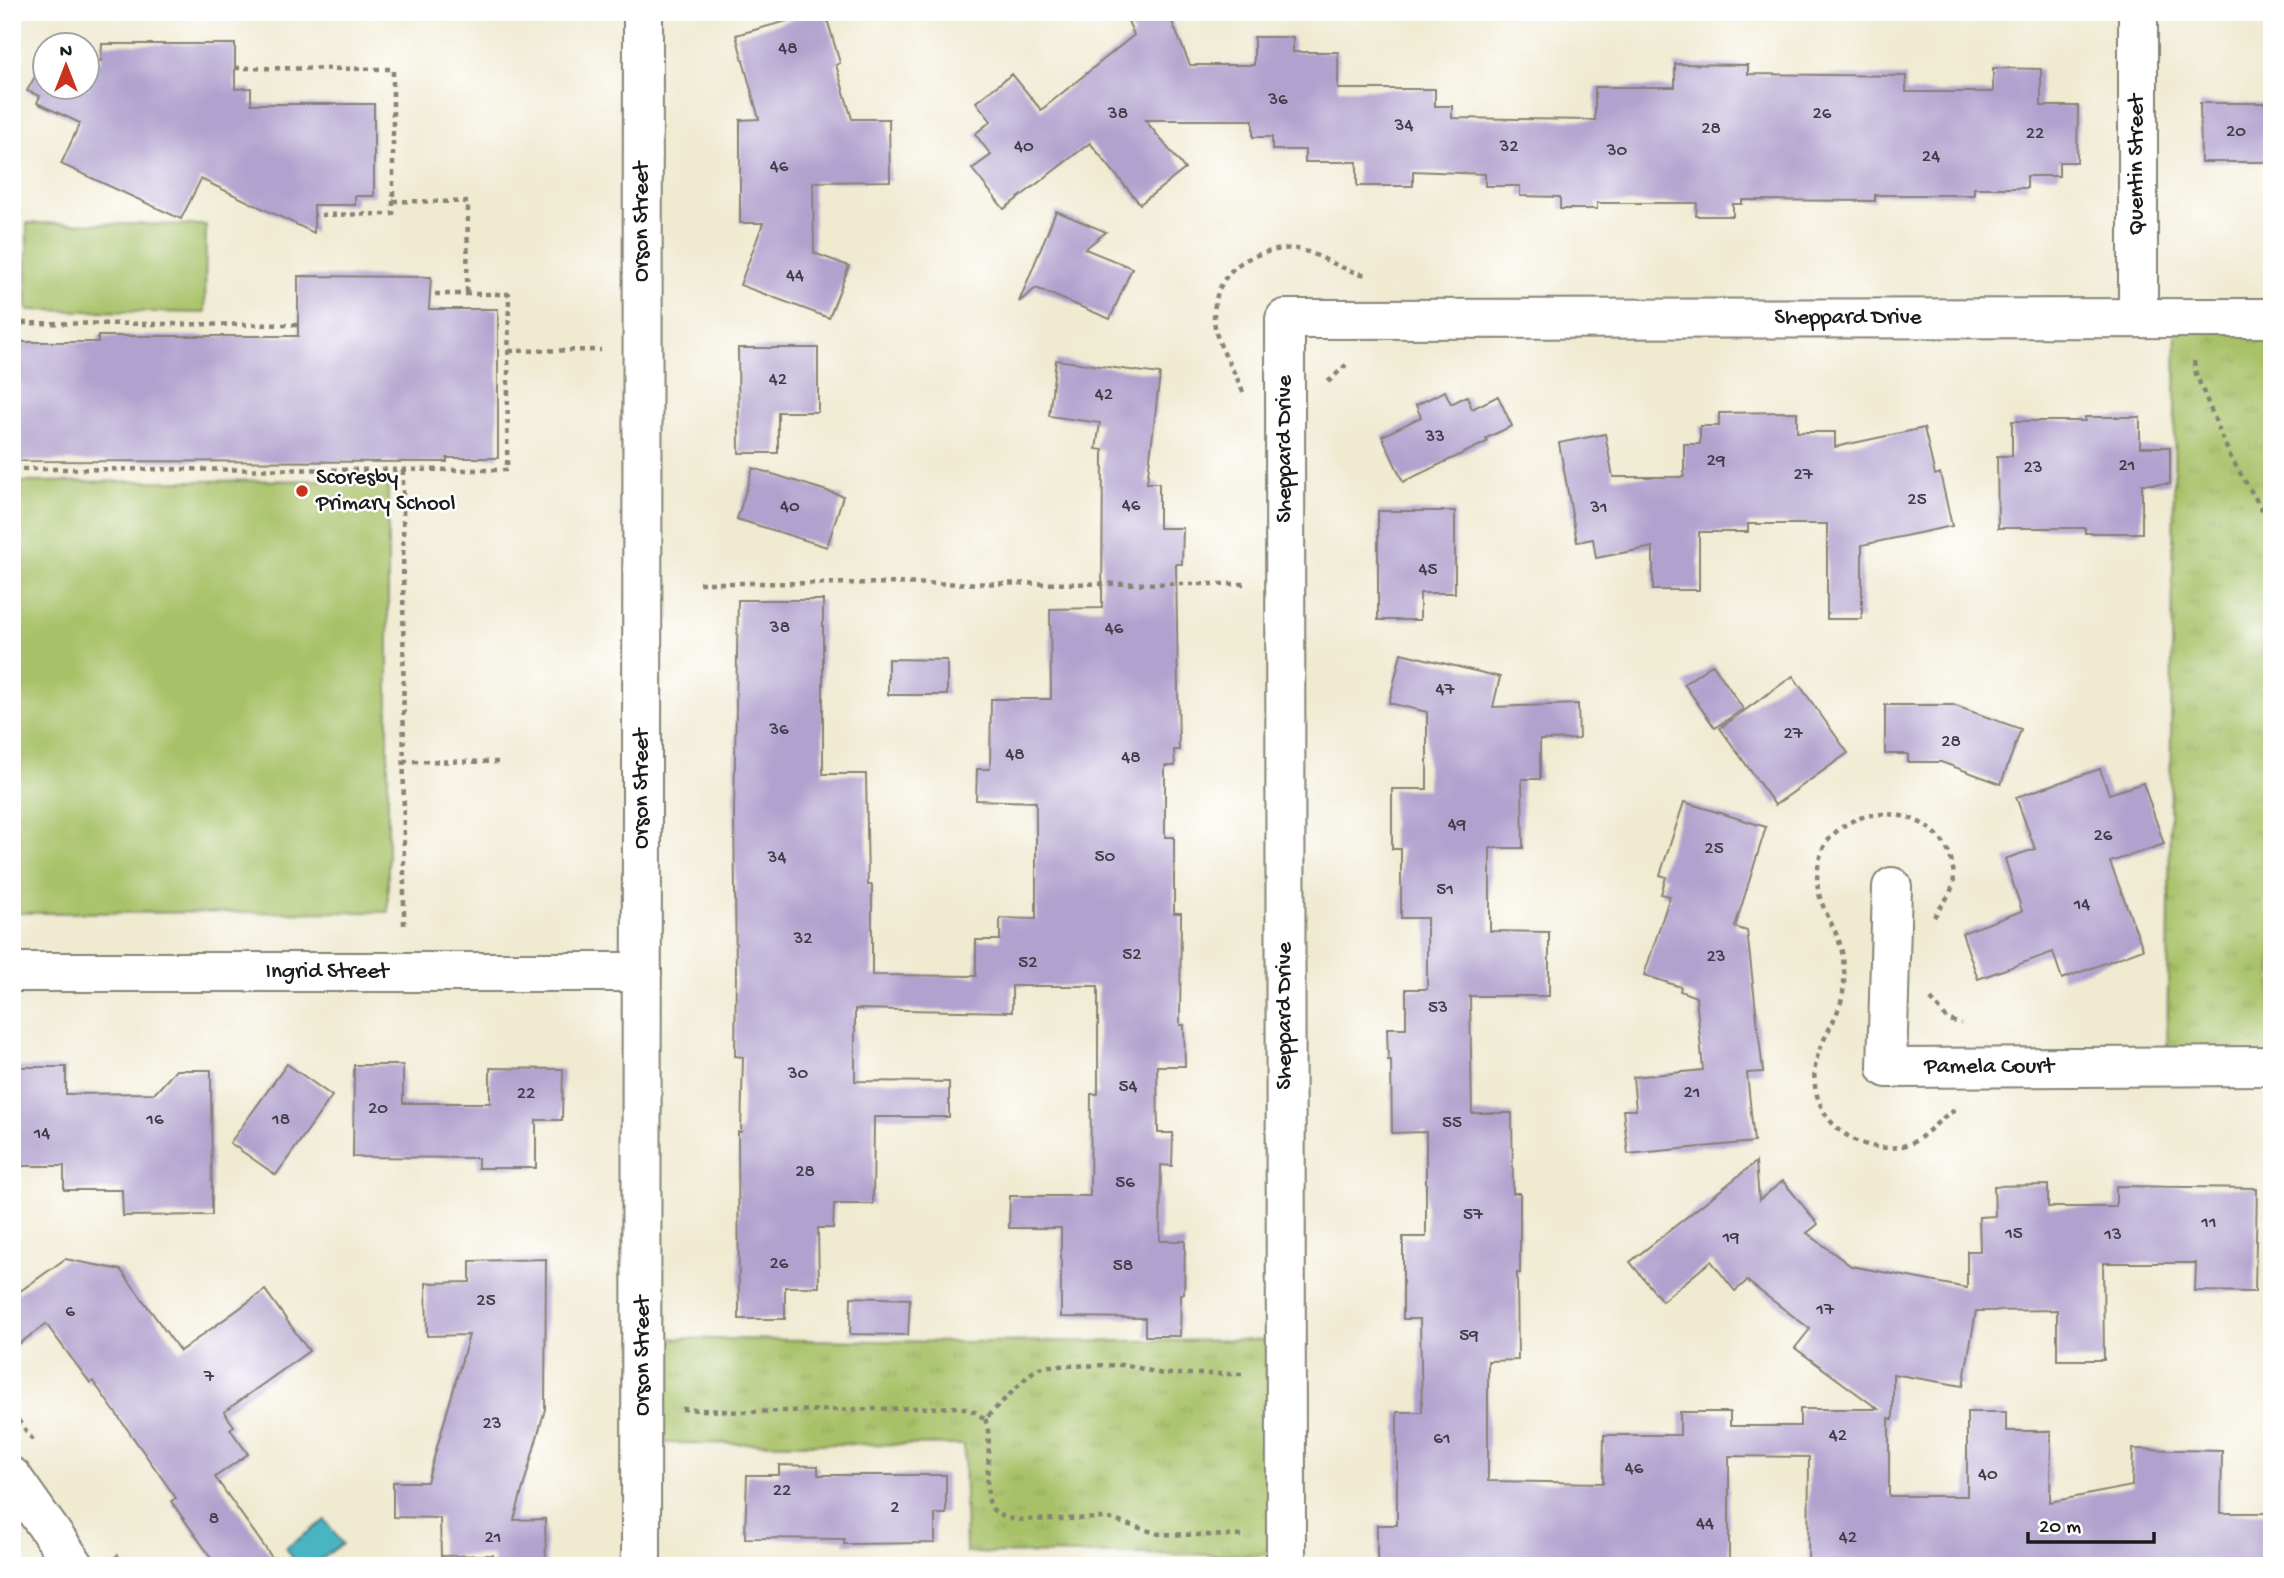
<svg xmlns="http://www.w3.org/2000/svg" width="2284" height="1578" font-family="'Gochi Hand',sans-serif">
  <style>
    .green { fill: #a8c167; stroke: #626e42; stroke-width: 2 }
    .park { fill: url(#park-tufts); stroke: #626e42; stroke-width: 2 }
    .water { fill: #48b5c3; stroke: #326870; stroke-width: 2 }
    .building { fill: #b0a1ce }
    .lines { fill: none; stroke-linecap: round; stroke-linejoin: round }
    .minor-casing { stroke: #868376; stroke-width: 42 }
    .path { stroke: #868376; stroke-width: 4.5; stroke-dasharray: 5 5; stroke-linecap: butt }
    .minor { stroke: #fff; stroke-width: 38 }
    .poi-dot { fill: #c8321e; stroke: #fff; stroke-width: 2.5 }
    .labels { text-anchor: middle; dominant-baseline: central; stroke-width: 5; stroke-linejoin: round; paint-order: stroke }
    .number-label { font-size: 19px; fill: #413d48 }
    .street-label { font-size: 23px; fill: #1c1c1c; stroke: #fff }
    .poi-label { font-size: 23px; fill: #1c1c1c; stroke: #fff; text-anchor: start }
  </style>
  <defs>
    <pattern id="park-tufts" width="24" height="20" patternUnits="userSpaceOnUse" patternTransform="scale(1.75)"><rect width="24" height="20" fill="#a8c167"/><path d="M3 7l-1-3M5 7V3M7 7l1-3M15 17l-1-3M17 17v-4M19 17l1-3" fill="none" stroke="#90a559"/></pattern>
  </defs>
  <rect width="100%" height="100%" fill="#fff"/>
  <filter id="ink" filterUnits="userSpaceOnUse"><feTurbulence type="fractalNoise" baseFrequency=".0143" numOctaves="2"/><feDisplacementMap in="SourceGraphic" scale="14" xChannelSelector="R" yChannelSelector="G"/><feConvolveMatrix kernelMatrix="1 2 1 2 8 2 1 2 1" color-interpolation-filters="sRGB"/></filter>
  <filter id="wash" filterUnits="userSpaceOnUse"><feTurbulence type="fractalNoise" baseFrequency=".00686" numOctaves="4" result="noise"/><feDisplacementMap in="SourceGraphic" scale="28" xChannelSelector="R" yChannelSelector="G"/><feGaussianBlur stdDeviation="1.57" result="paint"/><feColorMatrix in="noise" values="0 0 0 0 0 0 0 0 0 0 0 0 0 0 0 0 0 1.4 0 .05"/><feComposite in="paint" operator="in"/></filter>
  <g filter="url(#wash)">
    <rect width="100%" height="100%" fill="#f0ead1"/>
    <g class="green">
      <polygon points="27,223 206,225 205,313 27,310"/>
      <polygon points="388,480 388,912 12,913 12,482"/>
    </g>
    <g class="park">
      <polygon points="2176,317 2272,318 2272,1066 2167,1066"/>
      <polygon points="643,1338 963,1342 1285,1340 1286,1555 966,1553 964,1445 643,1443"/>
    </g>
    <polygon class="water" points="325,1520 342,1544 311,1566 298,1566 286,1548"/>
    <g id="blocks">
      <g class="building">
        <polygon points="820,12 825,12 840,63 836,65 852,119 889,119 890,181 813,182 814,253 849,266 829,318 740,285 763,223 740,223 740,120 759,119 736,35"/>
        <polygon points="1148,12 1168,12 1190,65 1254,65 1254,37 1293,37 1293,52 1338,52 1338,89 1435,89 1435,106 1452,106 1452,118 1595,120 1595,87 1675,87 1675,64 1748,65 1748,74 1906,76 1906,92 1993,92 1993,68 2041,69 2041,106 2078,106 2077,162 2059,162 2059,176 2027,176 2027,188 1974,188 1974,195 1875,195 1875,201 1742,200 1742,204 1733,204 1733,216 1696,216 1697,203 1597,203 1597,209 1560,209 1560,197 1520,196 1520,186 1485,186 1485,174 1413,171 1413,186 1357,186 1357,162 1305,162 1305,150 1272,150 1272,137 1253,137 1253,120 1145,120 1185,169 1140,204 1090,143 1004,209 972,169 991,155 975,134 991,121 976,102 1012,74 1041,110 1134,35 1128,21"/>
        <polygon points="102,44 235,44 235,89 251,88 251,104 374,104 374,196 355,196 355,205 314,205 314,233 201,179 181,219 61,164 80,123 37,103 40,96 27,91 44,60 46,60 46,88 88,88 88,61 101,61"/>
        <polygon points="2200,103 2272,103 2272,162 2201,162"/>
        <polygon points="1056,211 1106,232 1085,249 1132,268 1110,319 1036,288 1019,302"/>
        <polygon points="298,276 431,277 429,309 498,309 498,458 447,458 447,462 12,461 12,342 98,342 98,336 298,336"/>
        <polygon points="738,348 818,348 818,412 778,412 778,453 739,453"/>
        <polygon points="1056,360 1160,374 1147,483 1159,483 1159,528 1183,528 1182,564 1176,564 1179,750 1174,750 1175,766 1165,766 1165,837 1174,837 1174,913 1181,913 1180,1025 1184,1025 1185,1066 1157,1066 1158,1133 1173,1133 1172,1166 1161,1165 1160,1241 1185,1241 1184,1294 1181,1294 1180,1336 1145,1336 1145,1318 1061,1317 1061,1228 1009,1228 1010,1196 1090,1196 1091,1094 1098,1094 1098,986 1012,986 1012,1012 855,1009 855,1081 949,1082 949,1117 874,1117 873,1204 834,1204 833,1228 818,1228 819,1287 785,1287 785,1319 739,1319 738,1132 741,1132 743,1057 735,1056 736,972 734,812 738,600 823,600 823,774 866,774 868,885 872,885 872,975 976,976 976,940 1000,940 1000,918 1036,919 1036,802 976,800 977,769 990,769 991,699 1051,699 1050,609 1102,608 1103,450 1096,449 1100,423 1049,416"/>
        <polygon points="1445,391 1451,404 1467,396 1472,409 1498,396 1512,426 1486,438 1487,442 1403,482 1382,436 1421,417 1416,405"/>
        <polygon points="1797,412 1797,432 1835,432 1835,447 1924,428 1935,475 1940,473 1952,526 1862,545 1862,619 1827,619 1827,524 1748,524 1748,532 1699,532 1699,590 1653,590 1653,547 1596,558 1593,539 1577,542 1559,443 1605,434 1613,477 1684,477 1684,444 1700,444 1700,426 1719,426 1719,413"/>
        <polygon points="2085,417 2140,417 2140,447 2170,447 2170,484 2142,484 2142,533 2085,533 2085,528 1998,528 1997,456 2012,456 2012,421 2085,421"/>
        <polygon points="753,468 843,496 827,547 737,519"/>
        <polygon points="1378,511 1455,511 1455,593 1420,593 1420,620 1378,620"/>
        <polygon points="1401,653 1500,677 1493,707 1578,704 1579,739 1540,740 1540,779 1522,779 1523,848 1490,848 1490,931 1549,932 1549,996 1470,996 1472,1113 1512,1113 1513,1193 1520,1193 1520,1273 1517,1273 1518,1360 1488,1361 1488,1481 1603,1483 1604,1435 1680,1435 1680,1412 1730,1412 1730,1426 1800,1426 1800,1409 1878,1409 1795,1348 1810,1329 1747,1281 1735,1291 1711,1261 1662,1301 1630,1262 1756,1162 1759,1200 1783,1181 1818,1224 1807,1233 1851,1266 1967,1288 1967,1251 1980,1251 1979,1217 1995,1216 1994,1186 2048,1185 2048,1207 2116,1207 2116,1186 2257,1188 2255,1292 2195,1291 2196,1263 2103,1263 2104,1360 2057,1360 2057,1310 1976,1311 1963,1386 1893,1374 1893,1420 1889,1418 1889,1496 1967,1496 1967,1412 2006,1412 2006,1431 2051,1431 2050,1502 2132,1486 2133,1449 2222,1451 2221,1513 2272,1513 2272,1566 1808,1566 1809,1457 1729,1456 1729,1566 1630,1566 1630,1562 1548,1562 1548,1566 1377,1566 1377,1525 1397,1525 1397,1412 1422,1412 1420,1319 1403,1319 1403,1237 1426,1237 1426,1132 1392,1133 1391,1060 1388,1060 1387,1028 1406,1028 1406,989 1427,989 1427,918 1401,918 1401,849 1392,849 1392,789 1427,789 1427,712 1389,703"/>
        <polygon points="888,659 947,660 947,695 888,695"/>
        <polygon points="1713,664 1743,709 1715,728 1684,684"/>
        <polygon points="1793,676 1848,753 1775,805 1720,728"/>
        <polygon points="1885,705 1953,705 2021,729 2001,784 1941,762 1908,762 1908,754 1885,754"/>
        <polygon points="2100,769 2109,794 2143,783 2164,844 2110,862 2143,949 2062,979 2053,952 1978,979 1962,933 2022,911 2005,859 2035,849 2016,797"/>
        <polygon points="1684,802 1766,827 1735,927 1747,931 1763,1072 1747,1073 1754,1142 1628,1154 1623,1110 1636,1110 1633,1077 1703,1070 1696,997 1680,991 1681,987 1644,975 1670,896 1661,894 1666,877 1660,875"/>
        <polygon points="287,1064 332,1096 276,1175 230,1143"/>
        <polygon points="354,1065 403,1065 403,1103 490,1103 490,1068 563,1069 562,1120 536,1120 536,1168 478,1168 478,1158 353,1157"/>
        <polygon points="12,1067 66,1067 66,1094 155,1093 176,1070 211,1070 212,1215 123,1216 122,1190 64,1190 64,1166 17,1166 17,1124 12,1124"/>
        <polygon points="65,1259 121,1270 180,1351 265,1290 309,1351 224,1412 234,1426 230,1429 248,1454 215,1477 278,1566 217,1566 171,1501 176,1498 93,1381 90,1383 46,1324 12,1349 12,1297"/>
        <polygon points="546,1259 545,1409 514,1520 545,1519 546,1566 493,1566 493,1555 441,1556 440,1518 393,1517 393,1482 427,1482 469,1335 427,1336 426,1283 470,1282 470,1261"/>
        <polygon points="851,1297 910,1299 908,1335 850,1334"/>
        <polygon points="779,1465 818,1466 818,1475 946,1475 946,1514 935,1514 935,1543 844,1544 844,1539 745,1538 747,1475 779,1475"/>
      </g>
    </g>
  </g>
  <g filter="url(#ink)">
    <use href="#blocks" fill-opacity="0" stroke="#868376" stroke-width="2"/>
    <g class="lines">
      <defs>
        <g id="minor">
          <polyline points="2138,317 2138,12"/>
          <polyline points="1892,887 1887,1068 2272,1066"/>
          <polyline points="12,972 642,972"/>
          <polyline points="12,1477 75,1566"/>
          <polyline points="641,1566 643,12"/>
          <polyline points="1286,1566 1285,319 2272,318"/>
        </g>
      </defs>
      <use href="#minor" class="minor-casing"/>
      <g class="path">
        <polyline points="235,68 393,69 393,214 314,215"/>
        <polyline points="393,201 468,202 467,294"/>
        <polyline points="12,323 298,325"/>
        <polyline points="509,351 601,350"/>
        <polyline points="2194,361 2196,374 2230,456 2272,526"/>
        <polyline points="1328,382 1349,362"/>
        <path d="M1243,392C1236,374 1227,361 1220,344C1206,312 1217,272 1250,258C1264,252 1282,247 1297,249C1321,254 1341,271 1367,275"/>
        <polyline points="12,469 507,470 509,294 430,294"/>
        <polyline points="403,470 404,929"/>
        <polyline points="699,583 1244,584"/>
        <polyline points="403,761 503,762"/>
        <path d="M1934,917C1940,907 1950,896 1953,885C1955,876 1953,868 1951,859C1937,811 1866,799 1833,835C1824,844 1819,855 1818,868C1812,905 1839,924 1843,958C1845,974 1845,990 1840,1005C1834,1022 1824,1037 1818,1054C1807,1088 1822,1123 1853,1139C1869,1148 1891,1151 1909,1144C1927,1137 1939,1117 1956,1110"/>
        <polyline points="1931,999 1947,1019 1961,1024"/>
        <polyline points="682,1409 741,1412 961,1407 975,1412 985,1419 1030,1374 1039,1368 1049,1366 1127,1365 1162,1374 1244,1374"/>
        <polyline points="12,1412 33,1440"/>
        <path d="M985,1419C995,1442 981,1491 992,1508C997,1516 1007,1518 1016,1520L1107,1518L1159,1534L1244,1536"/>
        <polyline points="116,1555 124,1566"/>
      </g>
      <use href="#minor" class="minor"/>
    </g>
  </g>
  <circle class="poi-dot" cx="302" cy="491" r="7"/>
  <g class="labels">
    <g class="number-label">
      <text x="788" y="49">48</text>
      <text x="1278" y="100">36</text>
      <text x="1118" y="114">38</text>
      <text x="1822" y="114">26</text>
      <text x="1404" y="126">34</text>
      <text x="1711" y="129">28</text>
      <text x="2236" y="132">20</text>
      <text x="2035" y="134">22</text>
      <text x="1024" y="147">40</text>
      <text x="1509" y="147">32</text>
      <text x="1617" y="151">30</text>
      <text x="1931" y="157">24</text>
      <text x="779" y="167">46</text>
      <text x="795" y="276">44</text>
      <text x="778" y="380">42</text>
      <text x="1104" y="395">42</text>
      <text x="1435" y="437">33</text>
      <text x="1716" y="461">29</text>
      <text x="2127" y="466">21</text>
      <text x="2033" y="468">23</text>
      <text x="1803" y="475">27</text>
      <text x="1917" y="500">25</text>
      <text x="1131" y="506">46</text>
      <text x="790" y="507">40</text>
      <text x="1599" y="508">31</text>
      <text x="1428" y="570">45</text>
      <text x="780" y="628">38</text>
      <text x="1114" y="629">46</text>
      <text x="1445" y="690">47</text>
      <text x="779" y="730">36</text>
      <text x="1793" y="734">27</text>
      <text x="1951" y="742">28</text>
      <text x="1015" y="755">48</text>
      <text x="1131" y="758">48</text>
      <text x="1457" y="825">49</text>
      <text x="2103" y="836">26</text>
      <text x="1714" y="849">25</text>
      <text x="1105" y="857">50</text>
      <text x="777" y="858">34</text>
      <text x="1445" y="890">51</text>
      <text x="2082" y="905">14</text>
      <text x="803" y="939">32</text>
      <text x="1132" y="955">52</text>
      <text x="1716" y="957">23</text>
      <text x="1028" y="963">52</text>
      <text x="1438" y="1008">53</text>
      <text x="798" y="1074">30</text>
      <text x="1128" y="1087">54</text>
      <text x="1692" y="1093">21</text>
      <text x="526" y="1094">22</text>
      <text x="378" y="1109">20</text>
      <text x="155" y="1120">16</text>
      <text x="281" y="1120">18</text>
      <text x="1452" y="1123">55</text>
      <text x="42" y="1134">14</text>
      <text x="805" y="1172">28</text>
      <text x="1125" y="1183">56</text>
      <text x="1473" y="1215">57</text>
      <text x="2209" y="1223">11</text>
      <text x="2014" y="1234">15</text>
      <text x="2113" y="1235">13</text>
      <text x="1731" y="1238">19</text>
      <text x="779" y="1264">26</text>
      <text x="1123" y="1266">58</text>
      <text x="486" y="1301">25</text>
      <text x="1825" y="1310">17</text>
      <text x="70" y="1312">6</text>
      <text x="1469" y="1336">59</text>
      <text x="209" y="1377">7</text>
      <text x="492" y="1424">23</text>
      <text x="1838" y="1436">42</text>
      <text x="1442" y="1439">61</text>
      <text x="1634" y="1469">46</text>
      <text x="1988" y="1475">40</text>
      <text x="782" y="1491">22</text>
      <text x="895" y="1508">2</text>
      <text x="214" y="1519">8</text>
      <text x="1705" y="1524">44</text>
      <text x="493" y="1538">21</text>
      <text x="1848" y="1538">42</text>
    </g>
    <g class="street-label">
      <text transform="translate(2137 165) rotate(-90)">Quentin Street</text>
      <text transform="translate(642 222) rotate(-90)">Orson Street</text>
      <text x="1848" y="318">Sheppard Drive</text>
      <text transform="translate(1285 449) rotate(-90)">Sheppard Drive</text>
      <text transform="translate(642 789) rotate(-90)">Orson Street</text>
      <text x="327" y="972">Ingrid Street</text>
      <text transform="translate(1285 1016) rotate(-90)">Sheppard Drive</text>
      <text x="1989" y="1067">Pamela Court</text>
      <text transform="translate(643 1356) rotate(-90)">Orson Street</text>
    </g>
    <g class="poi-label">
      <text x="316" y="478">Scoresby<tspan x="316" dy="26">Primary School</tspan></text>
    </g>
  </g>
  <rect width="2284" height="1578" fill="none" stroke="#fff" stroke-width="42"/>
  <g transform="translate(66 66)"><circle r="33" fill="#ffffff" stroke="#a4a4a4" stroke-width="2"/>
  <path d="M0-5L12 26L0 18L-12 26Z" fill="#c8321e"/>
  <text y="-10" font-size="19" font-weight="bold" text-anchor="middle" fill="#1c1c1c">N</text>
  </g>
  <path d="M2028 1532v10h126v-10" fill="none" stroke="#1c1c1c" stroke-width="3.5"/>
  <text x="2039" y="1532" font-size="21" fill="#1c1c1c" stroke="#ffffff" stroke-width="5" paint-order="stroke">20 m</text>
</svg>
